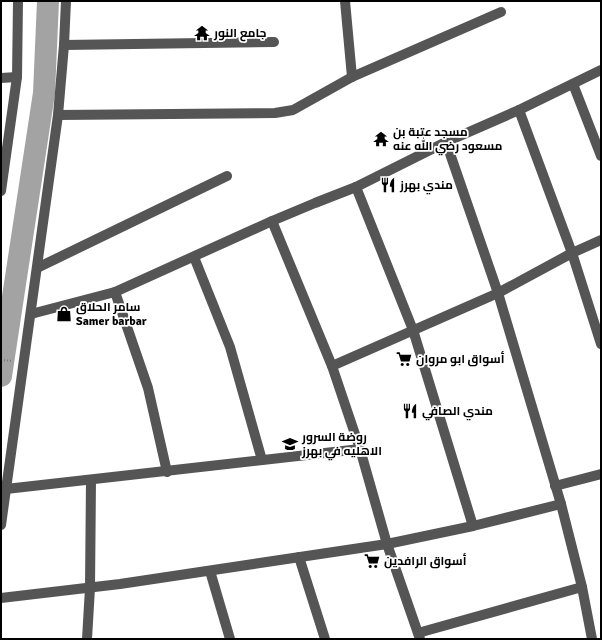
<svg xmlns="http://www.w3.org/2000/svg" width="602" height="640" font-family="Signika,Cairo,sans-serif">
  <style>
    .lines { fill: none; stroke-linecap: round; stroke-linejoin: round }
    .river { stroke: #a3a3a3; stroke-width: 22 }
    .path { stroke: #777; stroke-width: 2; stroke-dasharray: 1 2; stroke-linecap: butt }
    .minor { stroke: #555; stroke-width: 10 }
    .labels { text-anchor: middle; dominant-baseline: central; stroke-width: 3.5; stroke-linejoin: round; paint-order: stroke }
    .poi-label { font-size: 12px; font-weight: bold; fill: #000; stroke: #fff; text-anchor: start }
  </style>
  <rect width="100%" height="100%" fill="#fff"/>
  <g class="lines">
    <polyline class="river" points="1,376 44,93 48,1"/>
    <polyline class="path" points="1,360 13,361"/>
    <g class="minor">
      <polyline points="345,1 352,77"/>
      <polyline points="64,45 274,42"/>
      <polyline points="1,78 17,77"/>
      <polyline points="573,84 601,156"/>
      <polyline points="519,110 572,253 601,344"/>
      <polyline points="58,115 275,113 293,110 352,77 501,12"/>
      <polyline points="446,142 498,293 561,504 582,587 592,639"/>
      <polyline points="356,187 413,330 473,526"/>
      <polyline points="1,191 17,77 18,1"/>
      <polyline points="272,221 332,366 360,449 387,544 420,639"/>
      <polyline points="194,257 230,347 262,460"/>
      <polyline points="37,268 227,176"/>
      <polyline points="115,292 148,388 167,472"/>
      <polyline points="31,314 115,292 272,221 315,203 356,187 446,142 519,110 601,70"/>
      <polyline points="332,366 498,293 572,253 601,240"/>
      <polyline points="555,486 601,474"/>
      <polyline points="6,489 360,449"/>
      <polyline points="1,525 58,115 64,45 66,1"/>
      <polyline points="299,557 325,639"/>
      <polyline points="210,571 230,639"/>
      <polyline points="1,598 120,584 387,544 473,526 561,504"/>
      <polyline points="418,633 582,587"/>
      <polyline points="87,639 90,588 91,480"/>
    </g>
  </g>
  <defs>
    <symbol id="temple-bare" viewBox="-9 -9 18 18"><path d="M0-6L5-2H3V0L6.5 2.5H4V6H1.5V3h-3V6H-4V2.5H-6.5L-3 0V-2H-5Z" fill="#000" stroke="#fff" stroke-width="2.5" paint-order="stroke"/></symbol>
    <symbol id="restaurant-bare" viewBox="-9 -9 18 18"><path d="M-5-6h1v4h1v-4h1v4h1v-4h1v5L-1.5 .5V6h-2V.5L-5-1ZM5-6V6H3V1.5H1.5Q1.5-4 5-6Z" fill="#000" stroke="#fff" stroke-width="2.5" paint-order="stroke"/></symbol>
    <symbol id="shop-bare" viewBox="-9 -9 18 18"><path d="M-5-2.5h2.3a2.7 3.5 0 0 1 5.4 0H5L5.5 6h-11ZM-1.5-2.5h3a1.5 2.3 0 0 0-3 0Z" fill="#000" stroke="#fff" stroke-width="2.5" paint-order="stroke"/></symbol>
    <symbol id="supermarket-bare" viewBox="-9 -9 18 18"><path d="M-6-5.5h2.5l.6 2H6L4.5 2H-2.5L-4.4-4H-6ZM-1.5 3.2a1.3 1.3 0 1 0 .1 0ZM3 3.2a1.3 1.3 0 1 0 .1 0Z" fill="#000" stroke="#fff" stroke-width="2.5" paint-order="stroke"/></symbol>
    <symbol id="school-bare" viewBox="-9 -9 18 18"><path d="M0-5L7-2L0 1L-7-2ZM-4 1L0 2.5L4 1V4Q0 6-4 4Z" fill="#000" stroke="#fff" stroke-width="2.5" paint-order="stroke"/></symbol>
  </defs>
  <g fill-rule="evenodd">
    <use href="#temple-bare" x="191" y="22" width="22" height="22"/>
    <use href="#temple-bare" x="370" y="128" width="22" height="22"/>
    <use href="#restaurant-bare" x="377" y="174" width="22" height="22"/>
    <use href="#shop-bare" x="53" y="303" width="22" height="22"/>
    <use href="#supermarket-bare" x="393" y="348" width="22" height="22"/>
    <use href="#restaurant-bare" x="399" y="400" width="22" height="22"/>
    <use href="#school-bare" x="279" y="433" width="22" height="22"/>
    <use href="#supermarket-bare" x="361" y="550" width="22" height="22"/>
  </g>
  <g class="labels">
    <g class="poi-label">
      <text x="214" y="33">جامع النور</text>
      <text x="393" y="132">مسجد عتبة بن<tspan x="393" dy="14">مسعود رضي الله عنه</tspan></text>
      <text x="400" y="185">مندي بهرز</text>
      <text x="76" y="307">سامر الحلاق<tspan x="76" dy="14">Samer barbar</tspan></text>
      <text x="416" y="359">أسواق ابو مروان</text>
      <text x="422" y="411">مندي الصافي</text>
      <text x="302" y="437">روضة السرور<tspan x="302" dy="14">الاهليه في بهرز</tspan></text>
      <text x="384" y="561">أسواق الرافدين</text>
    </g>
  </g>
  <rect width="602" height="640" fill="none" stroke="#000000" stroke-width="4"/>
</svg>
